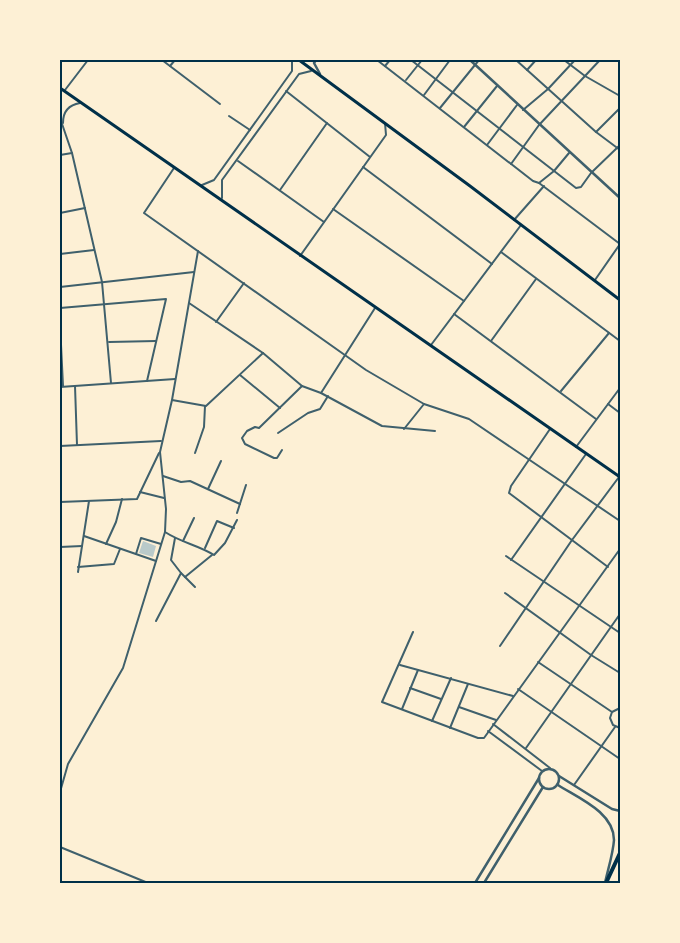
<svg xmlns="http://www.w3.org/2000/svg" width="680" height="943" font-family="'Fira Sans',sans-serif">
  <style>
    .green { fill: #b9caca }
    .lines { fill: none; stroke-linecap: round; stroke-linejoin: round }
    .minor { stroke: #3f606c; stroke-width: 2 }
    .tertiary { stroke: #3f606c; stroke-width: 2.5 }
    .primary { stroke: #003049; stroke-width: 3 }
    .trunk { stroke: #003049; stroke-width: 4 }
    .neatline { fill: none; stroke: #003049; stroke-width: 2 }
  </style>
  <rect width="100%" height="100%" fill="#fdf0d5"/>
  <polygon class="green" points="143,541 156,546 153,557 139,553"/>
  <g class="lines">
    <g class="minor">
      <polyline points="162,60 220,104"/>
      <polyline points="377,60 533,181 539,183 620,244"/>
      <polyline points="411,60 576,188 581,187 591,173 620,145"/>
      <polyline points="516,60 596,132 620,150"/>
      <polyline points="564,60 585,76 620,96"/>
      <polyline points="170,66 175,60"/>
      <polyline points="385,66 390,60"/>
      <polyline points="527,70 536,60"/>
      <polyline points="406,80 422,60"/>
      <polyline points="65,90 88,60"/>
      <polyline points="286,91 370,157"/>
      <polyline points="424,95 450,60"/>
      <polyline points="440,108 479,60"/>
      <polyline points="523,110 548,89 575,60"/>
      <polyline points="229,116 250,130"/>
      <polyline points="60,118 72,153 102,282 111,383"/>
      <path d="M63,123C63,112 68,105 80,103"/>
      <polyline points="464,127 497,86"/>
      <polyline points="596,132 620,108"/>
      <polyline points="487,145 517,105"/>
      <polyline points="60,155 72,153"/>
      <polyline points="238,161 324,222"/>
      <polyline points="511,164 539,125 600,60"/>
      <polyline points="363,167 492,264"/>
      <polyline points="174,168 144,213 366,370 424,404 469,419 620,521"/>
      <polyline points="539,183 554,171 569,153"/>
      <polyline points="202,185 214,180 292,71 292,60"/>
      <polyline points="280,190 327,123"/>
      <polyline points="222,198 222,180 299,74 311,71"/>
      <polyline points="333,209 464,301"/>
      <polyline points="60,213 85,208"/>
      <polyline points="514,220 544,186"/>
      <polyline points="501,252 620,341"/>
      <polyline points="60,254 94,250"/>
      <polyline points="300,256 386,135 385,123"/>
      <polyline points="595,280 620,244"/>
      <polyline points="60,287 194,272"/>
      <polyline points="189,303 263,353 302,386 321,393 382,426 435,431"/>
      <polyline points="60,308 166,299 147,381"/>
      <polyline points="454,314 596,419"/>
      <polyline points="216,322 244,283"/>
      <polyline points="60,324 63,386"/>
      <polyline points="491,341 536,279"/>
      <polyline points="109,342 156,341"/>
      <polyline points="431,345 521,225"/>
      <polyline points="240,375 280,408"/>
      <polyline points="75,386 77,445"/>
      <polyline points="60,387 175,379"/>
      <polyline points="561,391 609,333"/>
      <polyline points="321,393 375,308"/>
      <polyline points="172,400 206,406 263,353"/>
      <polyline points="608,404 620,413"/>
      <polyline points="404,429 424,404"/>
      <polyline points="550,429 511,486 509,493 608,567"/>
      <polyline points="278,433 308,413 320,409 328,396"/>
      <polyline points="60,446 161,441"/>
      <polyline points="576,447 620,388"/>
      <polyline points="282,450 277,458 274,458 245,444 242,438 247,431 255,427 259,428 302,386"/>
      <polyline points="195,453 204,427 205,406"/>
      <polyline points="163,476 181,482 190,481 240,504"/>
      <polyline points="208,489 221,461"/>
      <polyline points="140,492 164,498"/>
      <polyline points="60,502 137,499 159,453"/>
      <polyline points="237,513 246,485"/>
      <path d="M165,532C182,543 198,545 214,555L225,543L237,520"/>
      <polyline points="84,536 156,561"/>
      <polyline points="183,541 194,518"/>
      <polyline points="106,544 116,522 122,499"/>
      <polyline points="60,547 82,546"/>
      <polyline points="205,548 217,521 234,528"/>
      <polyline points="136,554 141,538 161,544"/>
      <polyline points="506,556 620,633"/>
      <polyline points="511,560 586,454"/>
      <polyline points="78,567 114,564 120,549"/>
      <polyline points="78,572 89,501"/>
      <polyline points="181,573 195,587"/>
      <polyline points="185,577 212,555"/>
      <polyline points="505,593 591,655 620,673"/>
      <polyline points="156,621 181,573 171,560 175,538"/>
      <polyline points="413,632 382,702 478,738 484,738 620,549"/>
      <polyline points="500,646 572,540 619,477"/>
      <polyline points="538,662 612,712"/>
      <polyline points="400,665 513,696"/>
      <polyline points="410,688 441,699"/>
      <polyline points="518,689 620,759"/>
      <polyline points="459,707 496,720"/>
      <polyline points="620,708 612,712 610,718 613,725 620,728"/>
      <polyline points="402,709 418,670"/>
      <polyline points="432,721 451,678"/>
      <polyline points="493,724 550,768"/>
      <polyline points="450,728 468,684"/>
      <polyline points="488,731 542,771"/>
      <polyline points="526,748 620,614"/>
      <polyline points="574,785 615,727"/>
      <polyline points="60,792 68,764 123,668 165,532 166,509 160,452 172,400 198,251"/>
      <polyline points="60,847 148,883"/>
    </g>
    <g class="tertiary">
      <polyline points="316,60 314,63 320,74"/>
      <polyline points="470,60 620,198"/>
      <circle cx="549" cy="779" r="10"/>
      <polyline points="559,776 612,809 620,811"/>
      <path d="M558,785C578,798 614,812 614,840C613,854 608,869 605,883"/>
      <polyline points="475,883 539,778"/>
      <polyline points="484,883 543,787"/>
    </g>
    <g class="primary">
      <polyline points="299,60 470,186 620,300"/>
      <polyline points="60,88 620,477"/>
    </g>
    <polyline class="trunk" points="606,883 620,853"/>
  </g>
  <rect width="680" height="943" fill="none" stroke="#fdf0d5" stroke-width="122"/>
  <rect x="61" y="61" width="558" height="821" class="neatline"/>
</svg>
